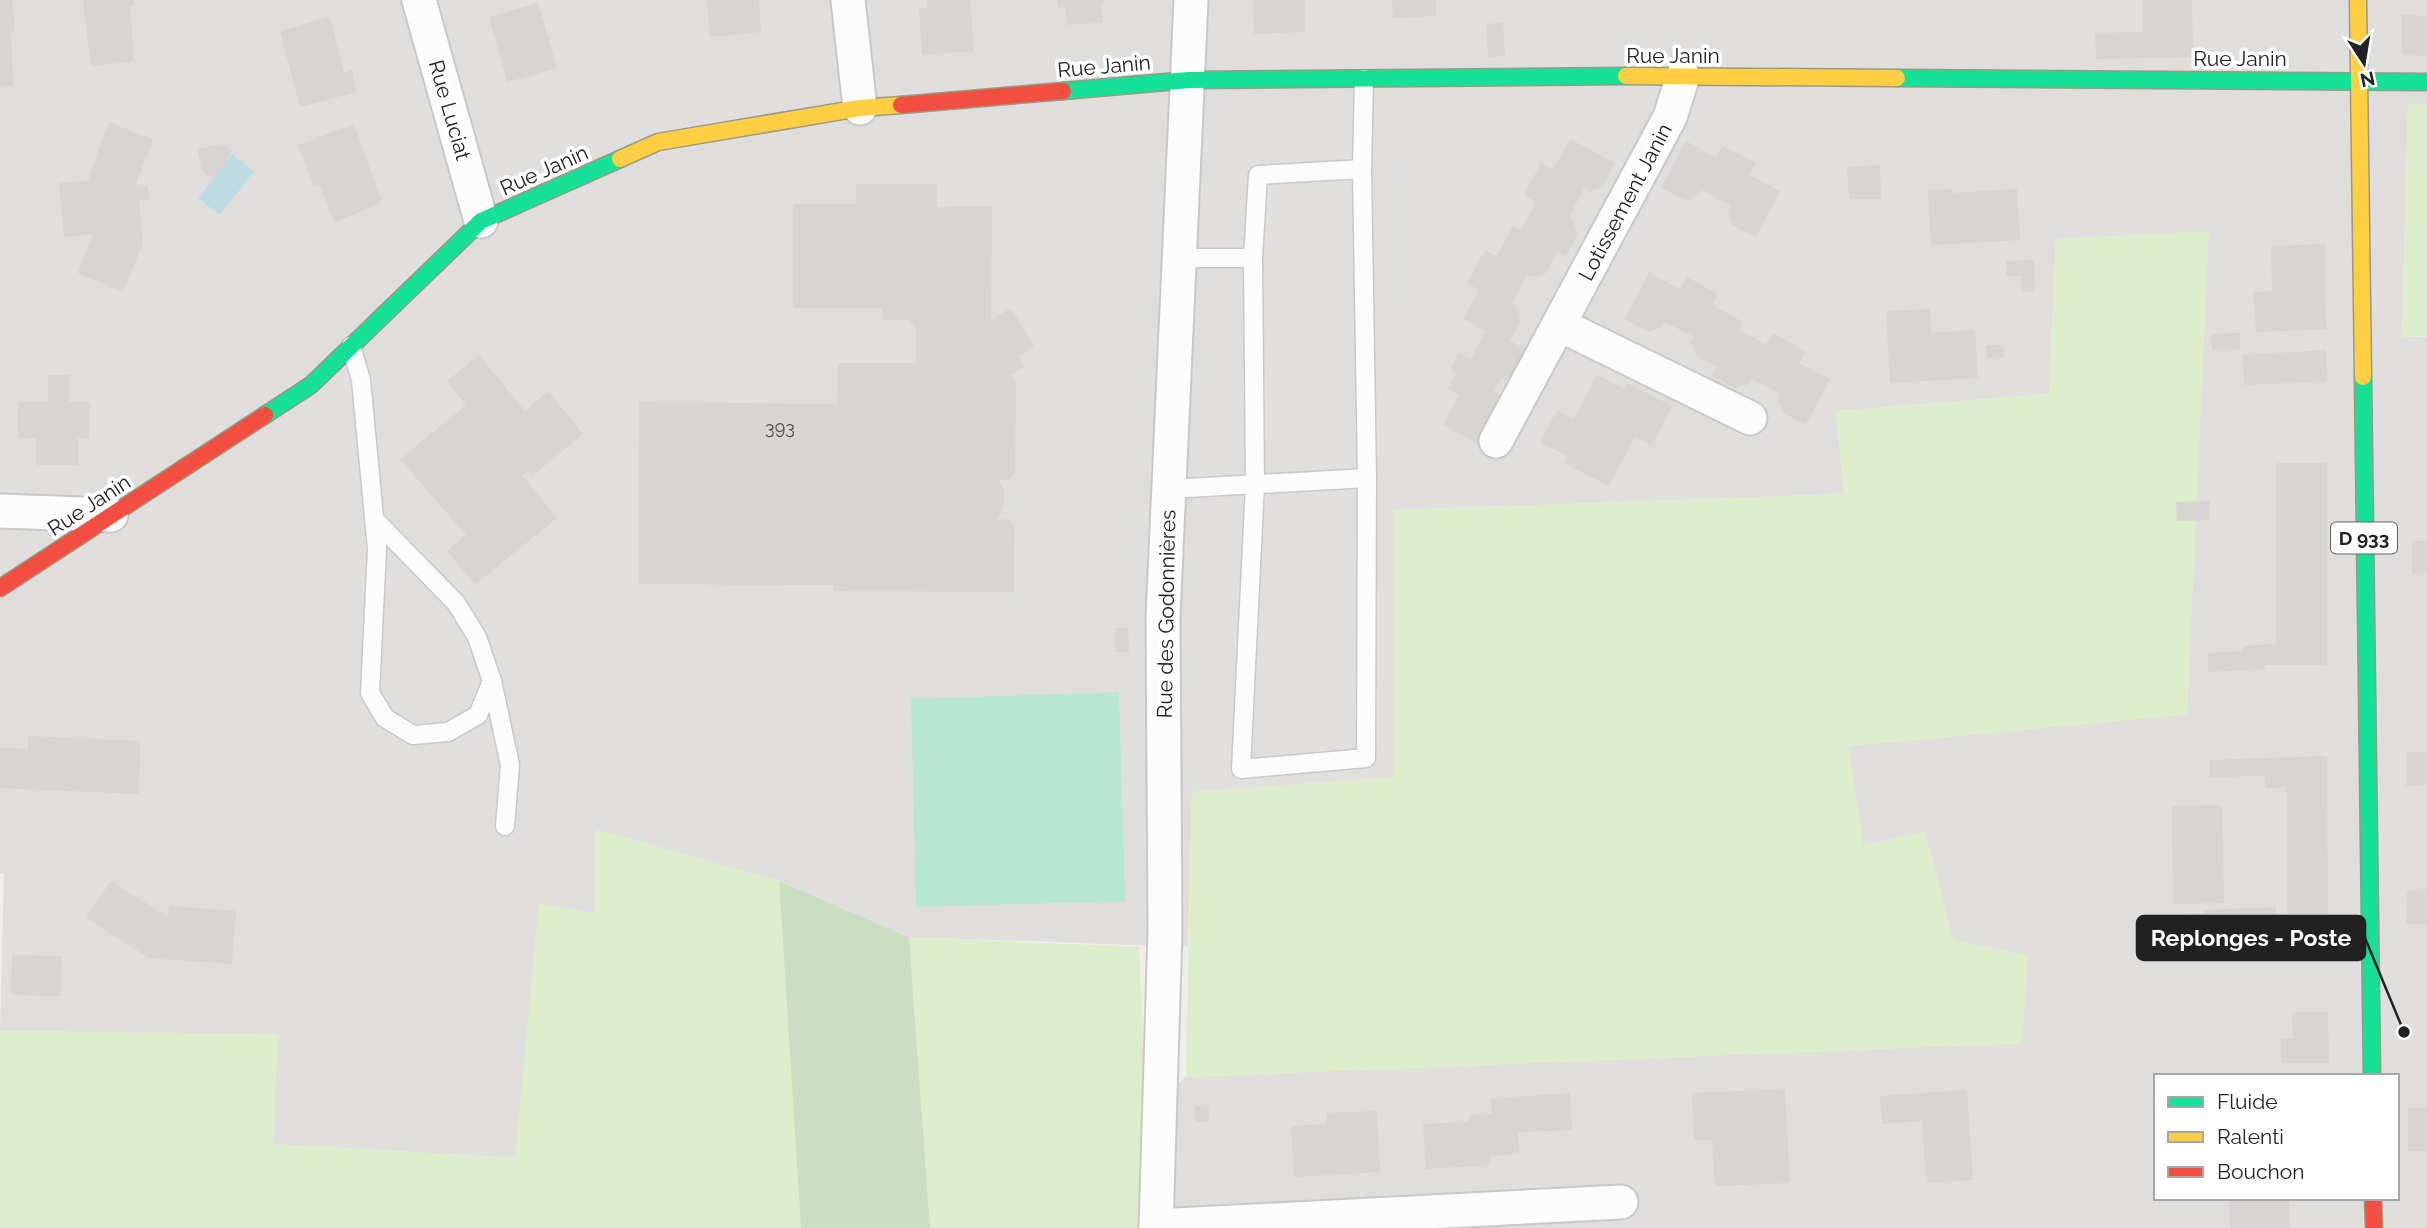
<svg xmlns="http://www.w3.org/2000/svg" width="2427" height="1228" font-family="Raleway,sans-serif">
  <style>
    .residential { fill: #dfdedc; fill-rule: evenodd }
    .grass { fill: #ddeccb }
    .forest { fill: #cbdec1 }
    .pitch { fill: #b7e6d2 }
    .parking { fill: #e0dfde }
    .water { fill: #bfdbe3 }
    .building { fill: #d7d4d2 }
    .lines { fill: none; stroke-linecap: round; stroke-linejoin: round }
    .lane-casing { stroke: #c9c8c7; stroke-width: 21 }
    .street-casing { stroke: #c9c8c7; stroke-width: 37 }
    .fast-casing { stroke: #999a82; stroke-width: 19 }
    .slow-casing { stroke: #999a82; stroke-width: 19 }
    .jam-casing { stroke: #999a82; stroke-width: 19 }
    .lane { stroke: #fdfcfc; stroke-width: 18 }
    .street { stroke: #fdfcfc; stroke-width: 33 }
    .fast { stroke: #16e098; stroke-width: 16 }
    .slow { stroke: #ffcf43; stroke-width: 16 }
    .jam { stroke: #f24e42; stroke-width: 16 }
    .labels { text-anchor: middle; dominant-baseline: central; stroke-width: 7; stroke-linejoin: round; paint-order: stroke }
    .number-label { font-size: 18px; fill: #4f4e4e }
    .shield { fill: #fff; stroke: #646464; stroke-width: 2 }
    .shield-label { font-size: 19px; font-weight: bold; fill: #222 }
    .street-label { font-size: 21px; fill: #222; stroke: #fff }
    .leader { fill: none; stroke: #222; stroke-width: 2.5 }
    .callout-dot { fill: #222; stroke: #fff; stroke-width: 2.5 }
    .callout { fill: #222; stroke: #222; stroke-width: 2.5 }
    .callout-label { font-size: 23px; text-anchor: middle; font-weight: bold; fill: #fff }
  </style>
  <rect width="100%" height="100%" fill="#f0eeeb"/>
  <path class="residential" d="M0,0H2427V105H2408L2402,337H2427V1228H1140L1146,1118L1185,1077L2022,1043L1953,940L1925,832L1863,846L1848,746L2187,714L2208,232L2056,239L2049,394L1836,411L1844,494L1394,510L1192,792L1188,947L909,937L779,881L596,830L595,914L539,905L516,1158L273,1144L277,1034L0,1031L4,874L0,873ZM2156,1076H2397V1198H2156Z"/>
  <g class="grass">
    <polygon points="2408,104 2427,105 2427,336 2402,337"/>
    <polygon points="2209,231 2187,714 1848,746 1863,845 1925,832 1953,940 2028,955 2022,1043 1186,1077 1192,792 1393,777 1394,510 1844,494 1836,411 2049,394 2056,239"/>
    <polygon points="595,829 779,881 801,1228 0,1228 0,1031 278,1034 273,1144 515,1158 539,904 595,913"/>
    <polygon points="909,937 1139,947 1146,1118 1140,1228 930,1228"/>
  </g>
  <polygon class="forest" points="779,881 909,937 930,1228 801,1228"/>
  <polygon class="pitch" points="1119,692 1125,901 916,907 911,699"/>
  <g class="parking">
    <polygon points="1395,133 1393,777 1192,792 1205,137"/>
    <polygon points="1149,312 1131,570 1011,625 1022,381"/>
  </g>
  <polygon class="water" points="232,154 254,171 220,215 198,198"/>
  <g class="building">
    <polygon points="0,0 12,0 15,31 11,31 13,86 0,87"/>
    <polygon points="83,0 134,0 134,6 130,7 134,61 91,66"/>
    <polygon points="707,0 759,0 761,32 710,37"/>
    <polygon points="927,0 970,0 974,51 922,55 919,8 927,8"/>
    <polygon points="1057,0 1103,0 1104,4 1101,4 1103,22 1067,25 1065,7 1058,8"/>
    <polygon points="1253,0 1305,0 1305,32 1254,34"/>
    <polygon points="1392,0 1436,0 1436,16 1393,18"/>
    <polygon points="2142,0 2192,0 2193,57 2096,59 2095,33 2142,32"/>
    <polygon points="538,3 557,68 507,82 489,17"/>
    <polygon points="2402,15 2427,16 2427,56 2402,55"/>
    <polygon points="330,17 344,73 352,70 357,92 300,107 280,31"/>
    <polygon points="1503,23 1505,56 1488,57 1486,24"/>
    <polygon points="108,122 153,139 137,181 137,187 148,186 149,199 139,200 143,243 123,292 78,273 93,234 64,237 59,183 88,181"/>
    <polygon points="354,124 382,203 334,222 319,184 314,186 298,145"/>
    <polygon points="1570,139 1615,163 1603,187 1589,191 1584,188 1569,217 1573,220 1578,234 1566,257 1557,252 1546,273 1532,277 1527,275 1512,304 1517,306 1521,321 1510,341 1533,353 1521,376 1507,381 1501,378 1494,392 1500,395 1492,410 1497,413 1489,450 1443,425 1459,395 1448,389 1456,373 1450,370 1459,353 1471,359 1485,331 1463,319 1479,290 1467,283 1485,250 1497,256 1513,226 1521,231 1536,202 1524,195 1541,163 1553,170"/>
    <polygon points="1686,141 1716,158 1722,146 1756,163 1749,175 1780,191 1756,237 1732,225 1728,211 1731,206 1701,190 1699,195 1685,200 1661,188"/>
    <polygon points="221,144 232,151 214,179 202,171 197,149"/>
    <polygon points="1880,165 1881,199 1849,199 1847,167"/>
    <polygon points="856,184 937,184 937,207 992,206 991,320 1011,308 1034,346 1018,356 1024,367 1011,375 1016,383 1015,474 1008,480 998,479 1004,491 1004,508 997,519 1008,520 1014,526 1014,592 833,591 833,585 638,584 639,402 837,404 838,363 916,363 916,328 909,320 883,320 882,308 793,308 793,204 856,204"/>
    <polygon points="1952,189 1952,193 2017,189 2020,240 1931,245 1928,190"/>
    <polygon points="2325,244 2326,329 2256,332 2253,292 2272,291 2271,246"/>
    <polygon points="2034,260 2035,291 2021,292 2021,276 2006,276 2006,261"/>
    <polygon points="1649,273 1680,289 1687,277 1718,294 1712,305 1743,322 1739,330 1766,344 1773,333 1806,351 1799,363 1830,379 1806,425 1783,413 1778,399 1781,394 1766,386 1752,379 1749,384 1735,388 1712,376 1717,367 1696,356 1691,342 1694,337 1665,322 1662,327 1649,332 1625,319"/>
    <polygon points="1930,309 1931,333 1975,330 1978,378 1890,383 1886,311"/>
    <polygon points="2240,333 2240,349 2212,350 2211,334"/>
    <polygon points="1986,345 2003,345 2004,357 1987,358"/>
    <polygon points="2326,350 2327,381 2244,385 2243,355"/>
    <polygon points="479,355 525,411 548,391 583,434 531,477 527,471 522,475 557,518 475,585 447,551 466,535 400,459 466,405 447,381"/>
    <polygon points="48,375 69,375 69,402 90,402 89,438 78,438 78,465 36,465 36,438 18,438 18,402 48,402"/>
    <polygon points="1597,375 1624,389 1627,383 1672,406 1652,446 1635,437 1609,486 1564,463 1567,456 1540,443 1557,410 1574,419"/>
    <polygon points="2276,463 2327,463 2327,665 2265,665 2265,669 2208,672 2208,653 2243,651 2243,646 2276,644"/>
    <polygon points="2210,501 2210,520 2177,521 2176,502"/>
    <polygon points="2412,541 2427,541 2427,573 2412,574"/>
    <polygon points="1115,628 1128,628 1129,652 1115,652"/>
    <polygon points="28,736 140,741 139,794 0,788 0,748 28,749"/>
    <polygon points="2406,752 2427,752 2427,785 2406,786"/>
    <polygon points="2327,756 2328,923 2287,924 2287,787 2265,788 2265,776 2210,777 2210,760"/>
    <polygon points="2222,805 2224,903 2173,904 2172,806"/>
    <polygon points="111,881 168,917 169,906 236,911 232,964 149,958 86,918"/>
    <polygon points="2427,890 2427,924 2406,924 2407,891"/>
    <polygon points="2276,907 2276,925 2172,929 2171,915 2203,914 2204,910"/>
    <polygon points="12,955 62,956 61,996 11,995"/>
    <polygon points="2292,1012 2328,1012 2329,1063 2281,1063 2281,1039 2293,1039"/>
    <polygon points="1785,1089 1790,1183 1715,1186 1712,1140 1694,1140 1692,1093"/>
    <polygon points="1967,1090 1973,1180 1926,1183 1922,1121 1882,1124 1880,1096"/>
    <polygon points="1570,1093 1572,1130 1518,1132 1519,1154 1489,1156 1490,1165 1426,1169 1423,1124 1469,1122 1469,1115 1492,1114 1491,1099"/>
    <polygon points="1195,1106 1209,1107 1209,1122 1195,1122"/>
    <rect x="2408" y="1108" width="19" height="43"/>
    <polygon points="1377,1111 1380,1172 1294,1177 1291,1126 1327,1124 1326,1113"/>
    <polygon points="2229,1198 2289,1198 2290,1228 2230,1228"/>
  </g>
  <g class="lines">
    <defs>
      <g id="lane">
        <polygon points="1362,169 1367,478 1366,758 1241,769 1255,484 1253,258 1258,175"/>
        <polyline points="1362,169 1364,79"/>
        <polyline points="1180,258 1253,258"/>
        <polyline points="351,346 361,380 377,549 370,693 385,718 413,735 448,732 478,715 492,681 477,637 456,603 374,519"/>
        <polyline points="1169,489 1367,478"/>
        <polyline points="492,681 510,765 505,826"/>
      </g>
      <g id="street">
        <polyline points="419,0 481,221"/>
        <polyline points="848,0 860,108"/>
        <polyline points="1560,325 1750,418"/>
        <polyline points="1496,441 1670,117 1683,76"/>
        <polyline points="0,511 111,515"/>
        <polyline points="1157,1226 1621,1202"/>
        <polyline points="1156,1228 1165,931 1163,617 1191,0"/>
      </g>
      <g id="fast">
        <polyline points="1897,78 2427,82"/>
        <polyline points="1063,91 1189,80 1626,76"/>
        <polyline points="2363,377 2372,1076"/>
        <polyline points="265,415 311,385 481,221 620,159"/>
      </g>
      <g id="slow">
        <polyline points="2358,0 2363,377"/>
        <polyline points="1626,76 1897,78"/>
        <polyline points="620,159 658,142 860,108 901,105"/>
      </g>
      <g id="jam">
        <polyline points="901,105 1063,91"/>
        <polyline points="0,588 265,415"/>
        <polyline points="2373,1198 2374,1228"/>
      </g>
    </defs>
    <use href="#lane" class="lane-casing"/>
    <use href="#street" class="street-casing"/>
    <use href="#fast" class="fast-casing"/>
    <use href="#slow" class="slow-casing"/>
    <use href="#jam" class="jam-casing"/>
    <use href="#lane" class="lane"/>
    <use href="#street" class="street"/>
    <use href="#fast" class="fast"/>
    <use href="#slow" class="slow"/>
    <use href="#jam" class="jam"/>
  </g>
  <g class="labels">
    <g class="number-label">
      <text x="780" y="427">393</text>
    </g>
    <rect class="shield" x="2331" y="522.5" width="66" height="31" rx="5"/>
    <g class="shield-label">
      <text x="2364" y="538">D 933</text>
    </g>
    <g class="street-label">
      <text x="1673" y="55">Rue Janin</text>
      <text x="2240" y="58">Rue Janin</text>
      <text transform="translate(1104 66) rotate(-5)">Rue Janin</text>
      <text transform="translate(450 110) rotate(74)">Rue Luciat</text>
      <text transform="translate(544 170) rotate(-24)">Rue Janin</text>
      <text transform="translate(1625 202) rotate(-62)">Lotissement Janin</text>
      <text transform="translate(89 505) rotate(-33)">Rue Janin</text>
      <text transform="translate(1166 614) rotate(-89)">Rue des Godonnières</text>
    </g>
  </g>
  <path class="leader" d="M2404 1032L2365 938"/>
  <circle class="callout-dot" cx="2404" cy="1032" r="7"/>
  <rect class="callout" x="2137" y="916" width="228" height="44" rx="7"/>
  <g class="callout-label">
    <text x="2251" y="946">Replonges - Poste</text>
  </g>
  <rect x="2154" y="1074" width="245" height="126" fill="#ffffff" stroke="#a7a7a7" stroke-width="2"/>
  <rect x="2168" y="1097" width="35" height="10" fill="#16e098" stroke="#a7a7a7" stroke-width="2"/>
  <text x="2217" y="1109" font-size="21" fill="#222222">Fluide</text>
  <rect x="2168" y="1132" width="35" height="10" fill="#ffcf43" stroke="#a7a7a7" stroke-width="2"/>
  <text x="2217" y="1144" font-size="21" fill="#222222">Ralenti</text>
  <rect x="2168" y="1167" width="35" height="10" fill="#f24e42" stroke="#a7a7a7" stroke-width="2"/>
  <text x="2217" y="1179" font-size="21" fill="#222222">Bouchon</text>
  <g transform="translate(2364 63) rotate(168)" stroke="#ffffff" stroke-width="5" paint-order="stroke">
  <path d="M0-5L12 26L0 18L-12 26Z" fill="#222222"/>
  <text y="-10" font-size="19" font-weight="bold" text-anchor="middle" fill="#222222">N</text>
  </g>
</svg>
